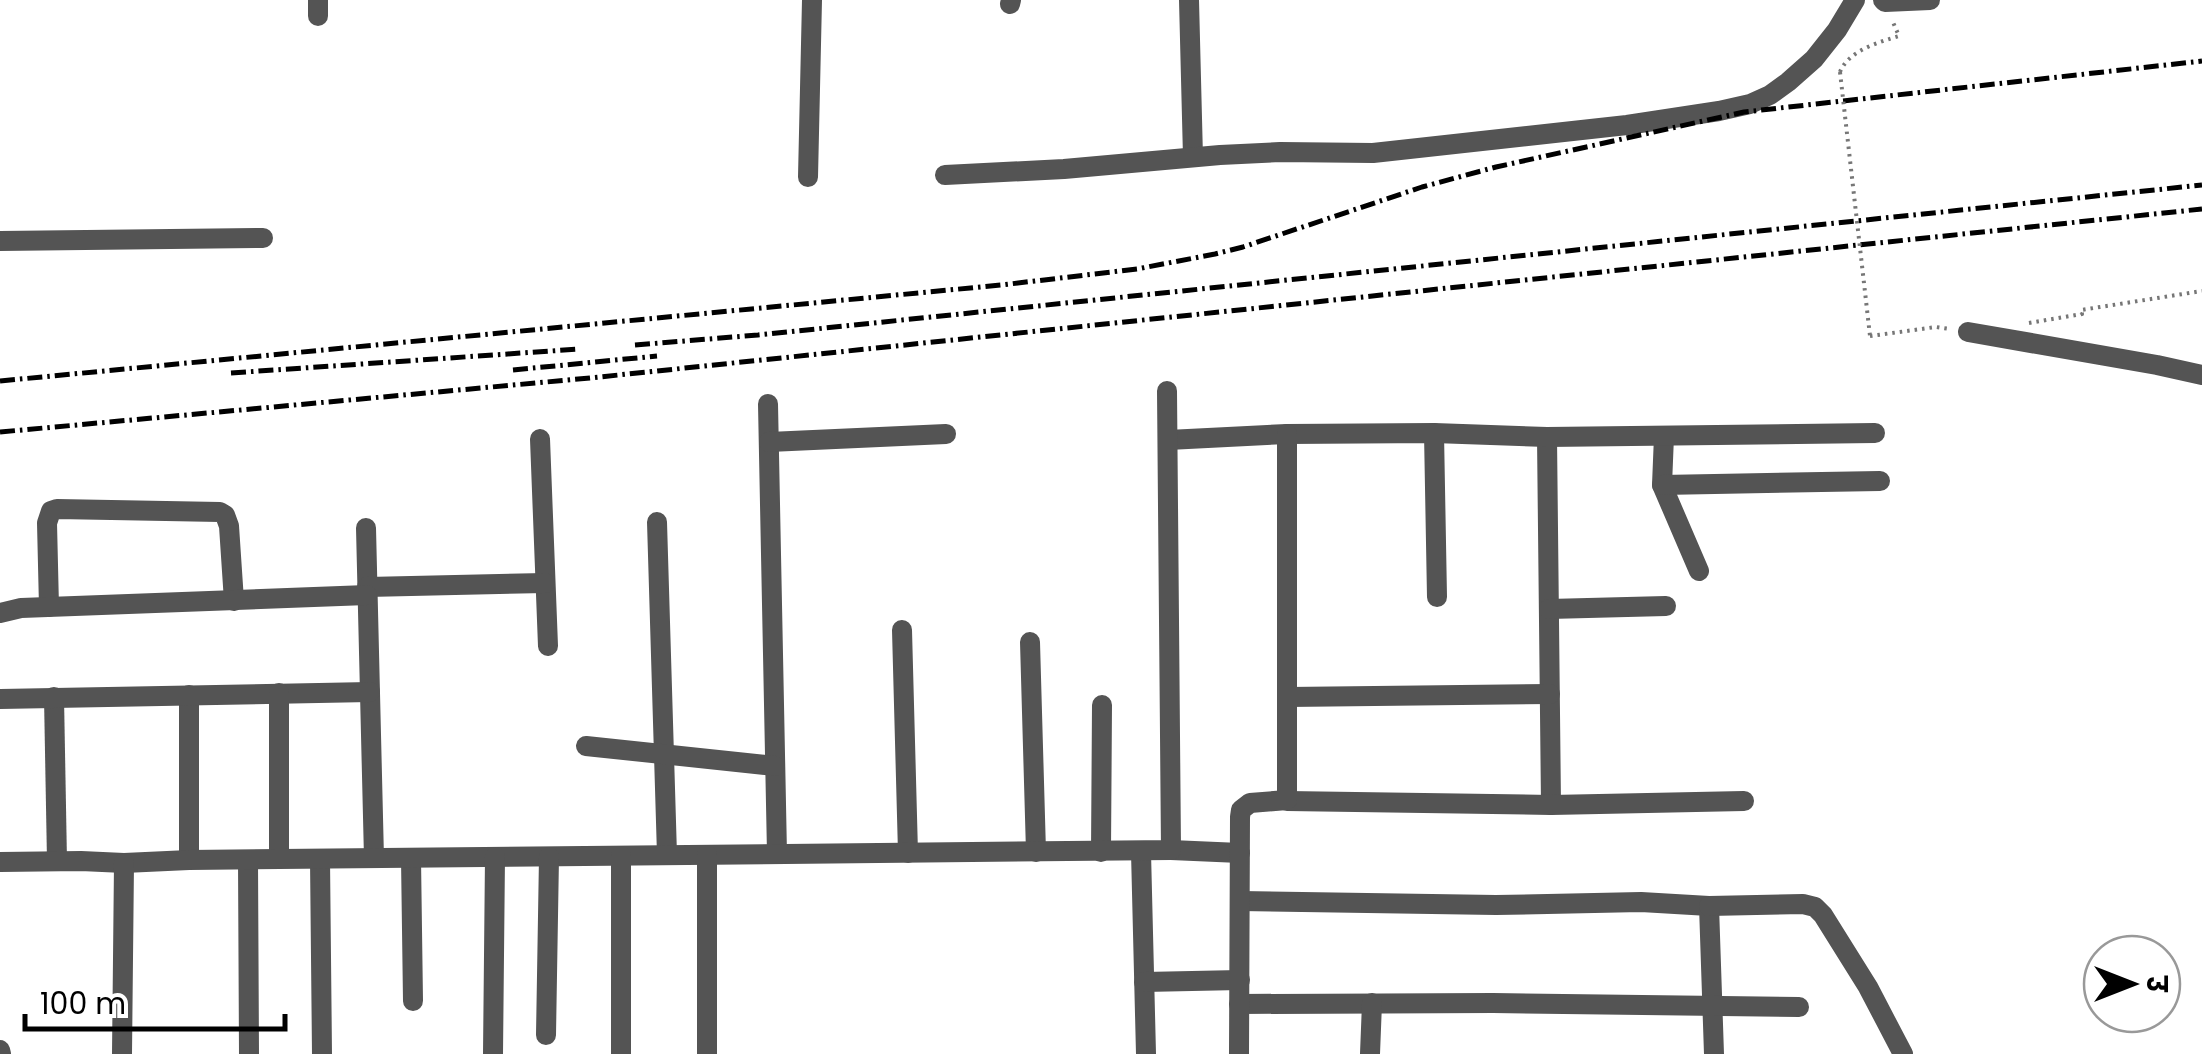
<svg xmlns="http://www.w3.org/2000/svg" width="2202" height="1054" font-family="Poppins,'Noto Sans Devanagari',sans-serif">
  <style>
    .lines { fill: none; stroke-linecap: round; stroke-linejoin: round }
    .path { stroke: #767676; stroke-width: 4; stroke-dasharray: 2.5 5; stroke-linecap: butt }
    .street { stroke: #545454; stroke-width: 20 }
    .rail { stroke: #000; stroke-width: 5; stroke-dasharray: 15 5 2.5 5; stroke-linecap: butt }
    .path-bridge { stroke: #767676; stroke-width: 4; stroke-dasharray: 2.5 5; stroke-linecap: butt }
  </style>
  <rect width="100%" height="100%" fill="#fff"/>
  <g class="lines">
    <g class="path">
      <path d="M1840,72C1848,51 1879,42 1899,36L1892,20"/>
      <polyline points="2029,323 2082,314 2081,310 2202,291"/>
      <polyline points="1870,336 1936,327 1950,329"/>
    </g>
    <g class="street">
      <polyline points="1189,0 1193,157"/>
      <polyline points="1883,0 1885,2 1930,0"/>
      <polyline points="1010,4 1011,0"/>
      <polyline points="318,16 318,0"/>
      <polyline points="945,175 1064,169 1220,155 1280,152 1373,153 1627,125 1719,111 1750,104 1770,95 1788,82 1814,59 1837,30 1855,0"/>
      <polyline points="808,177 812,0"/>
      <polyline points="0,241 263,238"/>
      <polyline points="1968,332 2157,365 2202,375"/>
      <polyline points="768,404 777,854"/>
      <polyline points="1434,433 1437,597"/>
      <polyline points="1664,436 1662,485 1699,571"/>
      <polyline points="1547,437 1551,805"/>
      <polyline points="540,439 548,646"/>
      <polyline points="1168,440 1287,434 1434,433 1547,437 1875,433"/>
      <polyline points="769,442 946,434"/>
      <polyline points="1662,485 1880,481"/>
      <polyline points="657,522 667,855"/>
      <polyline points="366,528 374,858"/>
      <polyline points="367,587 545,583"/>
      <polyline points="49,607 47,523 51,511 57,509 220,512 225,515 229,526 234,601"/>
      <polyline points="1549,609 1666,606"/>
      <polyline points="0,613 21,608 367,595"/>
      <polyline points="902,630 908,853"/>
      <polyline points="1030,642 1036,852"/>
      <polyline points="189,695 189,860"/>
      <polyline points="54,697 57,861"/>
      <polyline points="1288,697 1550,694"/>
      <polyline points="0,699 370,692"/>
      <polyline points="586,746 775,766"/>
      <polyline points="1287,801 1551,805 1744,801"/>
      <polyline points="1171,850 1240,853"/>
      <polyline points="1101,852 1102,705"/>
      <polyline points="1141,852 1146,1054"/>
      <polyline points="411,858 413,1001"/>
      <polyline points="279,859 279,693"/>
      <polyline points="320,859 322,1054"/>
      <polyline points="248,861 249,1054"/>
      <polyline points="0,862 81,861 124,863 189,860 1171,850 1167,391"/>
      <polyline points="1240,901 1496,905 1641,902 1709,906 1714,1054"/>
      <polyline points="1709,906 1803,904 1815,907 1823,915 1868,987 1903,1054"/>
      <polyline points="1144,982 1240,980"/>
      <polyline points="1239,1004 1493,1003 1799,1007"/>
      <polyline points="546,1035 549,857"/>
      <polyline points="0,1050 1,1054"/>
      <polyline points="122,1054 124,863"/>
      <polyline points="493,1054 495,857"/>
      <polyline points="621,1054 621,856"/>
      <polyline points="707,1054 707,855"/>
      <polyline points="1239,1054 1240,817 1241,810 1250,803 1287,800 1287,434"/>
      <polyline points="1370,1054 1372,1003"/>
    </g>
    <g class="rail">
      <polyline points="635,345 758,335 2202,185"/>
      <polyline points="513,370 657,356"/>
      <polyline points="231,373 580,349"/>
      <polyline points="0,381 1001,285 1137,269 1215,254 1243,247 1422,187 1496,167 1744,112 2202,61"/>
      <polyline points="0,432 590,378 2202,209"/>
    </g>
    <polyline class="path-bridge" points="1840,72 1870,336"/>
  </g>
  <g transform="translate(2132 984) rotate(90)"><circle r="48" fill="#ffffff" stroke="#999999" stroke-width="2.5"/>
  <path d="M0-8L18 38L0 25L-18 38Z" fill="#000000"/>
  <text y="-15" font-size="28" font-weight="bold" text-anchor="middle" fill="#000000">उ</text>
  </g>
  <path d="M25 1014v15h260v-15" fill="none" stroke="#000000" stroke-width="5"/>
  <text x="40" y="1014" font-size="30" fill="#000000" stroke="#ffffff" stroke-width="8" paint-order="stroke">100 m</text>
</svg>
